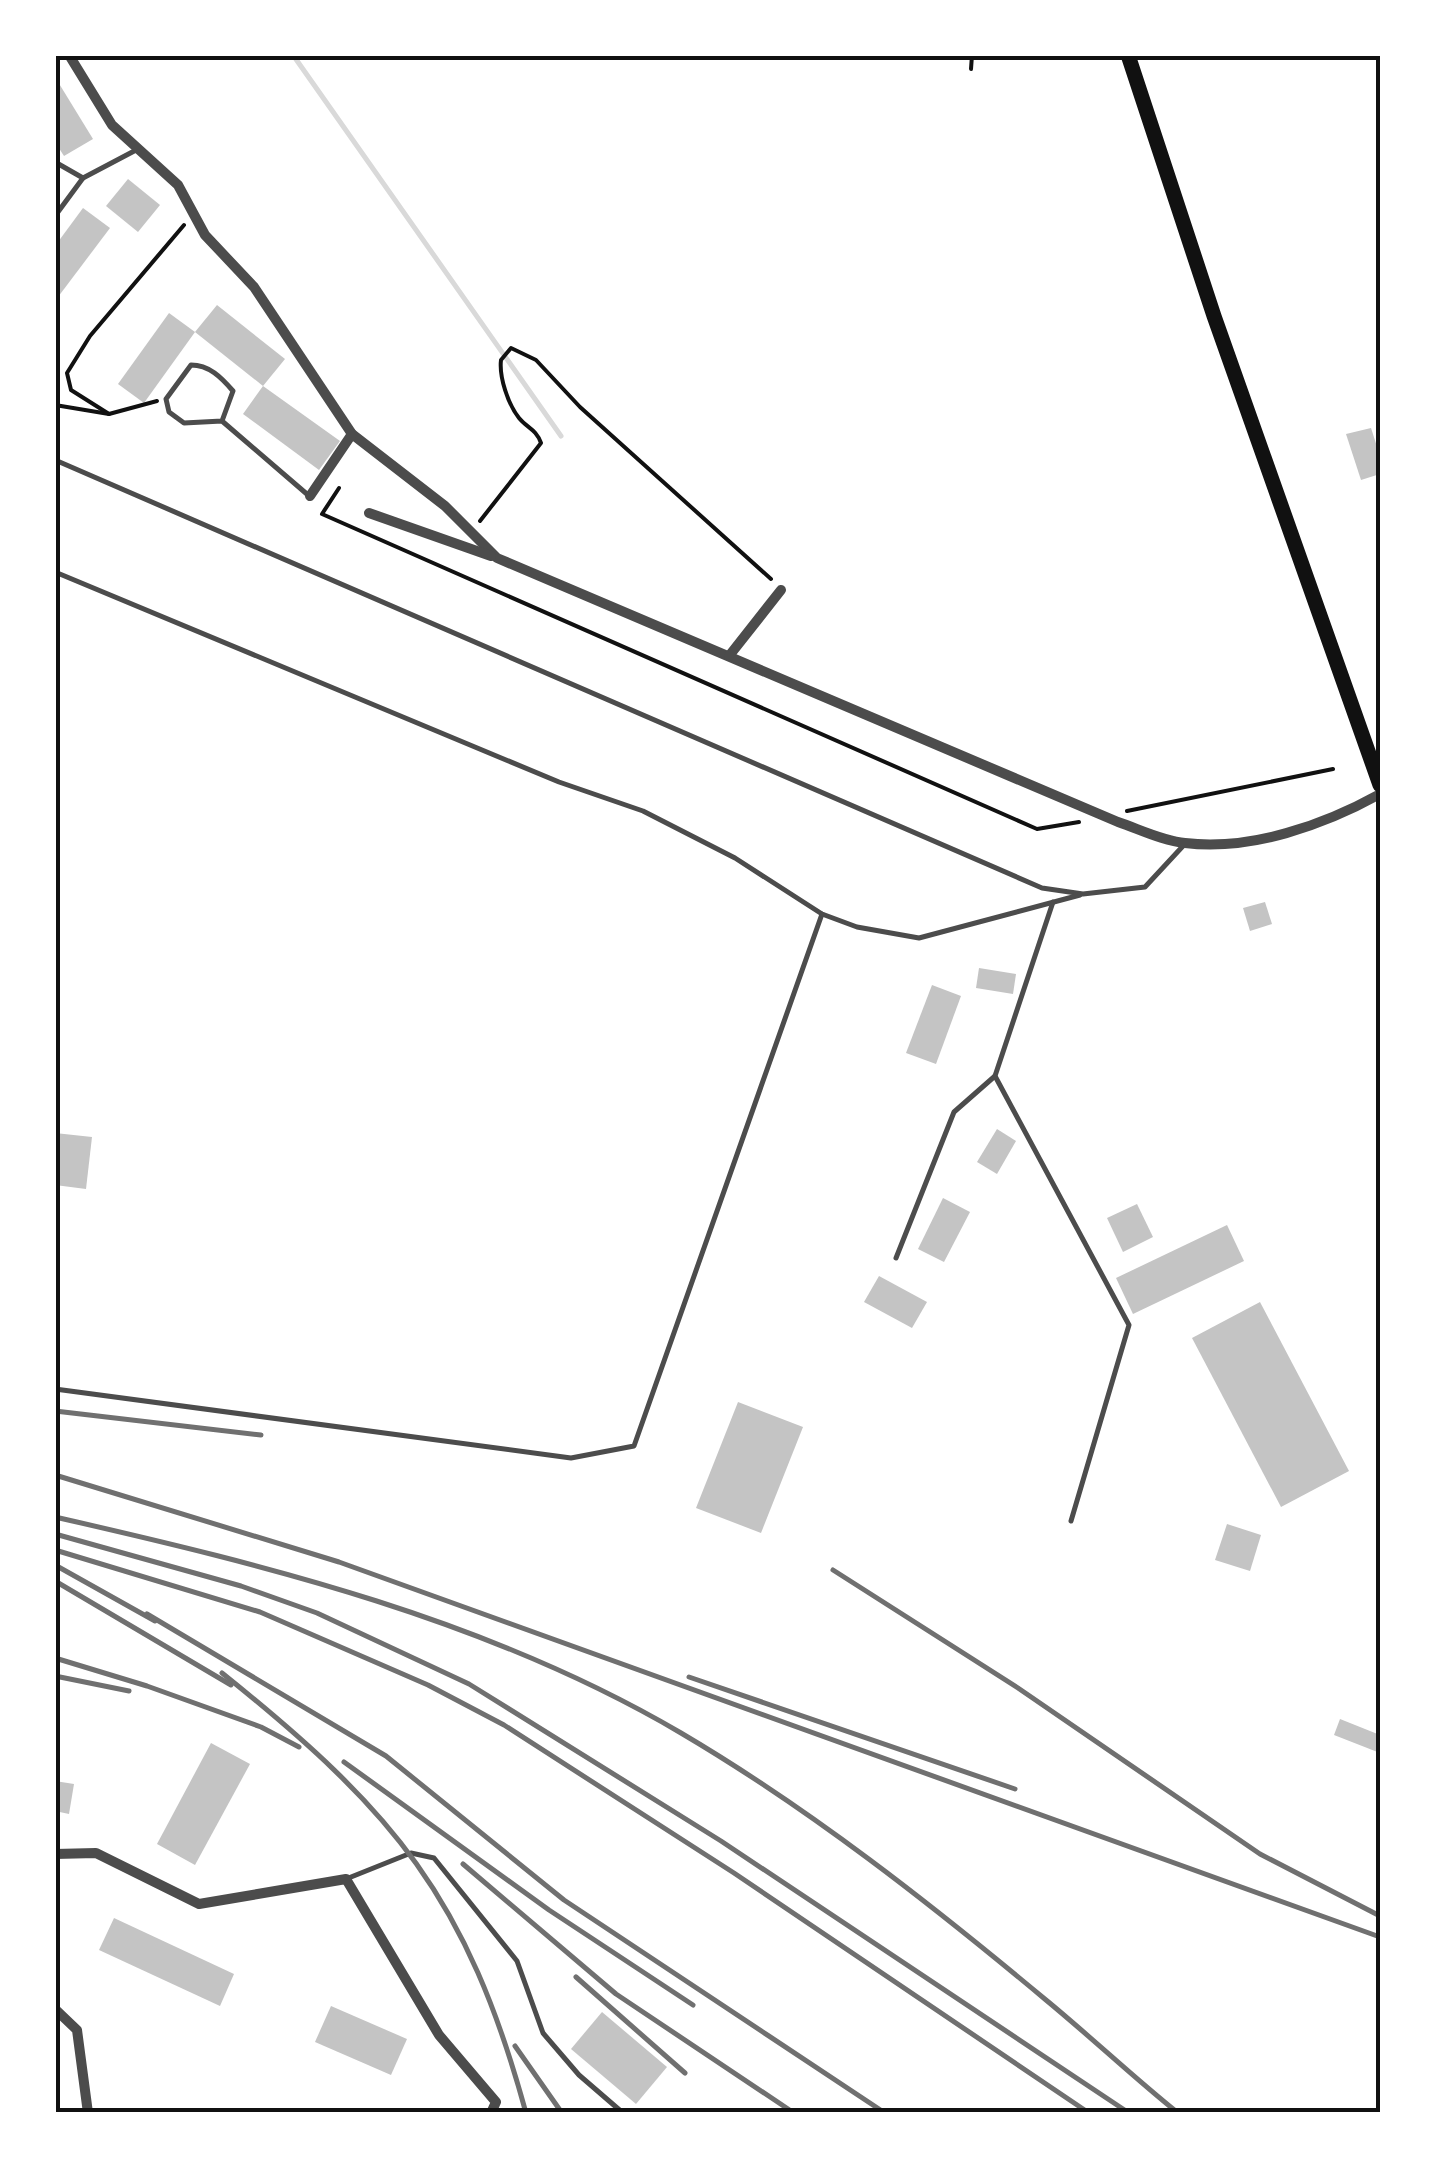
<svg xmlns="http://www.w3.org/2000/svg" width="1435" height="2168" font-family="Manrope,sans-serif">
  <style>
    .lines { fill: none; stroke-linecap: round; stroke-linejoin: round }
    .stream { stroke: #d9d9d9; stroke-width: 5 }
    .building { fill: #c4c4c4 }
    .path { stroke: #111; stroke-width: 4 }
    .service { stroke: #4c4c4c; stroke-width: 5 }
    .minor { stroke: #4c4c4c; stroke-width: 10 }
    .primary { stroke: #111; stroke-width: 15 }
    .rail { stroke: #707070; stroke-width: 5 }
    .neatline { fill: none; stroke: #111; stroke-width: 4 }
  </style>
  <rect width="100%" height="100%" fill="#fff"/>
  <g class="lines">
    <polyline class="stream" points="293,55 561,436"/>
  </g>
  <g class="building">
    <polygon points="55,77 93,139 64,156 55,142"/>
    <polygon points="128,179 160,205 138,232 106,206"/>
    <polygon points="83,208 110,228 55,301 55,246"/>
    <polygon points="217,305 285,359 263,386 195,332"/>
    <polygon points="169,313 195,332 144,403 118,384"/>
    <polygon points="263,386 340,441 319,470 243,414"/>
    <polygon points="1371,428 1380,456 1380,474 1361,480 1346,434"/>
    <polygon points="1265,902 1272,924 1250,931 1243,908"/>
    <polygon points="979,968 1016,974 1013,994 976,988"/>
    <polygon points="932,985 961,996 936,1064 906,1053"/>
    <polygon points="997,1129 1016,1141 997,1174 977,1162"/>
    <polygon points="55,1133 92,1137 86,1189 55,1185"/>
    <polygon points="943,1198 970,1212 944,1262 918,1249"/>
    <polygon points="1137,1204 1153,1237 1123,1252 1107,1218"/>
    <polygon points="1227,1225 1244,1261 1133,1314 1116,1278"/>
    <polygon points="879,1276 927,1302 912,1328 864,1302"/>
    <polygon points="1260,1302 1349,1471 1281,1507 1192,1338"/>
    <polygon points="738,1402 803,1427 761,1533 696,1508"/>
    <polygon points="1227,1524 1261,1535 1250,1571 1215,1560"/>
    <polygon points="1340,1719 1380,1735 1380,1753 1334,1735"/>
    <polygon points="211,1743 250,1764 195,1865 157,1844"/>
    <polygon points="55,1781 74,1784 69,1814 55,1811"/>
    <polygon points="114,1918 234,1974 220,2006 99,1950"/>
    <polygon points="331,2006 407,2039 391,2075 315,2042"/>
    <polygon points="602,2012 667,2067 636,2104 571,2049"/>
  </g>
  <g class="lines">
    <g class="path">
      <polyline points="971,69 972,55"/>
      <polyline points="55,405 109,414 157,401"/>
      <polyline points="109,414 71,390 67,373 90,336 184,225"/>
      <polyline points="339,488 322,514 1037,829 1079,822"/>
      <path d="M480,521L541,443C536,429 527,428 519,418C508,404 499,377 501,360L511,348L536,360L580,407L771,579"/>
      <polyline points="1127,811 1333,769"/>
    </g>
    <g class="service">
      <polyline points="55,162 83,178 55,216"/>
      <polyline points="83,178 138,149"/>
      <path d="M222,421L184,423L169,412L166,399L191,365C209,365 221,377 233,391L222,421L308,495"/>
      <polyline points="55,460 1042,888 1083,894 1145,887 1183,846"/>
      <polyline points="55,572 559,782 643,811 735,858 822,914 857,927 919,938 1080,895"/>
      <polyline points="1053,902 995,1076 1129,1325 1071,1521"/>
      <polyline points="896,1258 954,1112 995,1076"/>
      <polyline points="55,1389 571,1458 634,1446 822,914"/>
      <polyline points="346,1879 411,1853 434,1858 517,1961 543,2033 579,2075 623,2113"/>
    </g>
    <g class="minor">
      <path d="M69,55L112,125L178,185L205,235L254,287L352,434L445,506L497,558L1118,822C1139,829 1163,841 1185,843C1251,851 1324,825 1380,794"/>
      <polyline points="310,496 352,434"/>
      <polyline points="369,513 491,556"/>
      <polyline points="729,656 781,590"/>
      <polyline points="55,1854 96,1853 199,1904 346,1879 439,2035 496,2102 491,2113"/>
      <polyline points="55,2009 77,2030 88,2113"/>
    </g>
    <polyline class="primary" points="1128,55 1214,316 1380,785"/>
    <g class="rail">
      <polyline points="55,1411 261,1435"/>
      <polyline points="55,1475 339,1562 1380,1937"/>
      <path d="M55,1517C270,1566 489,1620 681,1733C810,1809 931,1904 1046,2000C1091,2037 1133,2077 1178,2113"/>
      <polyline points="55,1534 241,1586 317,1613 469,1684 721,1841 1129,2113"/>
      <polyline points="55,1550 260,1612 428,1685 504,1725 734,1873 1089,2113"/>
      <polyline points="55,1565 155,1621"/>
      <polyline points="833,1570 1018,1688 1260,1854 1380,1916"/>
      <polyline points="55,1581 231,1685"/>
      <polyline points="147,1614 386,1756 564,1900 885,2113"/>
      <polyline points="55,1658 147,1686 261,1727 299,1747"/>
      <path d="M222,1673C394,1811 467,1897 526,2113"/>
      <polyline points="55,1676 129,1691"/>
      <polyline points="689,1677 1015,1789"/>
      <polyline points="344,1762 549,1910 693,2005"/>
      <polyline points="463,1864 616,1994 794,2113"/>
      <polyline points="576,1977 685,2073"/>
      <polyline points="515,2046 562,2113"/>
    </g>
  </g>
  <rect width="1435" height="2168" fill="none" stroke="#ffffff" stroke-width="115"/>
  <rect x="58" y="58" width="1320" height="2052" class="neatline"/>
</svg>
